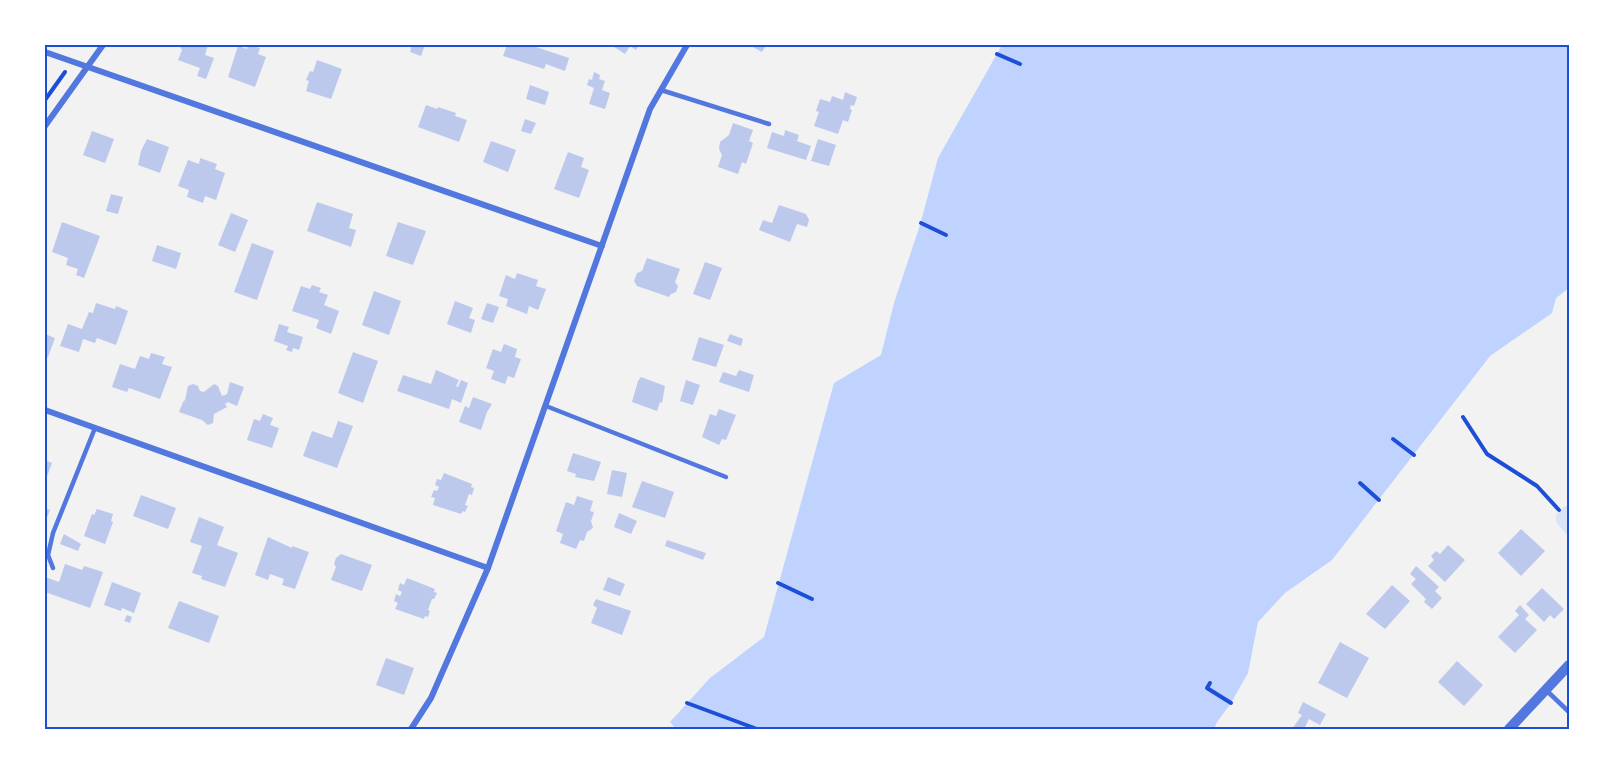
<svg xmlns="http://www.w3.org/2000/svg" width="1614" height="774" font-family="'Golos Text',sans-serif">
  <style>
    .green { fill: #dbe4f7 }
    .water { fill: #bfd3fe }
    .building { fill: #bdc9ec }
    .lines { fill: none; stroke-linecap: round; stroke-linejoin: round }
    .path { stroke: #1d4ed8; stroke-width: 4 }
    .service { stroke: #5277de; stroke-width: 4.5 }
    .minor { stroke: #5277de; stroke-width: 6 }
    .tertiary { stroke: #5277de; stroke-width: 10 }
    .neatline { fill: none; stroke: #1d4ed8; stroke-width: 2 }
  </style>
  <rect width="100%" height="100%" fill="#f2f2f2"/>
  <polygon class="green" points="1565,506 1569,506 1569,537 1556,522 1556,514"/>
  <polygon class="water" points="1002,45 1569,45 1569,288 1556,298 1552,313 1490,356 1332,560 1285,593 1258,622 1248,673 1231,703 1217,722 1214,729 676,729 670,722 710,678 764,637 834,383 881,355 894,303 920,225 938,158"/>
  <g class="building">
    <polygon points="179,45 208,45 205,55 214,58 206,79 197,76 200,68 178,60 182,50"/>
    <polygon points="248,45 260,48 258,54 266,57 255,87 228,77 238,46 247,49"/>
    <polygon points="412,45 425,45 421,56 410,52"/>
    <polygon points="507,45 530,45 569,58 565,71 546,64 544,69 503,56"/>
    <polygon points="611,45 639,45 636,50 630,46 625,54"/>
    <polygon points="749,45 766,45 762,52"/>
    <polygon points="317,60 342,69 331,99 306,91 309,81 306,80 310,71 313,72"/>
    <polygon points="594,72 600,75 599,79 605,81 602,90 610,93 605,109 589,104 594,88 587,85 589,79 592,80"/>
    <polygon points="530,85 549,92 545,105 526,99"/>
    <polygon points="845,92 857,97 854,106 851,105 850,109 852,110 848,122 843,120 838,134 814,126 819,112 816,111 820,99 830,102 832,96 843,100"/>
    <polygon points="426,105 437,109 438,107 456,113 455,116 467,120 459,142 418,127"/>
    <polygon points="525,119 536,123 531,134 521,131"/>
    <polygon points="733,123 753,130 749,141 753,143 746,164 742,162 738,174 718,167 722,155 719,149 720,142 729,135"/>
    <polygon points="785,130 799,135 797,141 811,146 806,160 767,148 772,132 784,136"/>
    <polygon points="92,131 114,139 105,163 83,155"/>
    <polygon points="147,139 169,147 160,173 138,165 141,151"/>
    <polygon points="818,139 836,145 829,166 811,161"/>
    <polygon points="491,141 516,150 508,172 483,162"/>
    <polygon points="568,152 584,158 581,167 589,170 579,198 554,189"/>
    <polygon points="200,158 217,164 215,169 225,173 216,200 205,196 203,203 187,197 189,190 178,186 188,160 199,164"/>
    <polygon points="111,194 123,197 118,214 106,211"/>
    <polygon points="317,202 353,214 349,228 356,230 351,247 307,231"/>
    <polygon points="779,205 806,214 809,220 807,227 797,224 790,242 759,230 763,220 772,223"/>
    <polygon points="231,213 248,220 235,252 218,245"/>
    <polygon points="62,222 100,236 84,278 76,275 78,269 66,265 68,258 52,252"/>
    <polygon points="398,222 426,231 413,265 386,256"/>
    <polygon points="252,243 274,251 257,300 234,292"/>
    <polygon points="157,245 181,253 176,269 152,261"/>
    <polygon points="647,258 680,269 675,282 678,286 676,292 671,294 669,297 637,286 634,281 637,273 642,271"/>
    <polygon points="705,262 722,268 710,300 693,294"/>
    <polygon points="517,273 538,280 536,286 546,289 538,310 529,306 527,314 506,306 508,299 499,296 506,275 515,279"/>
    <polygon points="312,285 321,288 319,292 328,295 324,305 339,311 331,334 316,328 319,320 292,311 301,286 310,289"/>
    <polygon points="374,291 401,301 389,335 362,325"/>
    <polygon points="455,301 473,308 469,318 475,320 471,333 447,324"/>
    <polygon points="96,303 115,309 116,306 128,311 116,345 97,338 95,343 83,339 79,352 60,346 68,324 82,329 89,312 93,313"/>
    <polygon points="487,303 499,307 493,323 481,319"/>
    <polygon points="279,324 289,327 287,332 303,337 299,350 293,348 292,352 286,350 288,346 274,341"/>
    <polygon points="45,334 55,338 48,357 45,356"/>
    <polygon points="730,334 743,339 741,346 727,341"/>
    <polygon points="699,337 724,345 716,367 692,360"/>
    <polygon points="504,344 517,349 515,357 521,359 514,378 508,376 505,384 491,379 494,371 486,368 493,349 501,352"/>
    <polygon points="353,352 378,361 363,403 338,393"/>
    <polygon points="151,353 165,357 162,364 172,367 160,399 129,388 127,392 112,387 120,364 135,369 140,356 149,359"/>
    <polygon points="436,370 459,380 456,386 458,387 461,380 468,383 461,403 452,399 449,409 397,391 403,375 431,384"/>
    <polygon points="739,370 754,375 749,392 719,382 723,372 736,376"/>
    <polygon points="641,377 665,386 662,403 660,402 657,411 632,402 638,381"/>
    <polygon points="686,380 700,385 693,405 680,401"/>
    <polygon points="230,382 244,387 237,406 228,402 225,404 227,407 214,414 213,423 208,425 202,420 179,412 183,402 185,400 188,386 193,384 198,386 200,391 204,392 214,384 218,386 222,396 227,394"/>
    <polygon points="473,397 492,404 487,412 481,430 459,422 465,406 469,408"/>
    <polygon points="719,409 736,415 726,440 722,439 719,445 702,437 710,414 716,416"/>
    <polygon points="263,414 273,418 270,425 279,428 272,448 247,440 254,419 260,421"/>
    <polygon points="338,421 353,426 337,468 303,456 312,431 332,438"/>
    <polygon points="573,453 601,462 594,481 575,477 576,474 567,471"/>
    <polygon points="45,460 52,463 45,482"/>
    <polygon points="612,470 627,473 622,497 607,494"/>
    <polygon points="444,473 472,484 471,487 474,488 472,495 469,494 465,505 468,506 465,512 463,511 461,514 433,505 435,498 431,497 434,490 437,491 439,487 435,485 437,479 441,480"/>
    <polygon points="642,481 674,492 665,518 632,507"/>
    <polygon points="141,495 176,508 168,529 133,516"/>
    <polygon points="577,496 593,501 590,511 594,512 591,521 593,528 587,532 584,541 580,540 576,549 560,543 563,534 556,531 566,502 574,505"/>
    <polygon points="45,508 50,510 45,522"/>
    <polygon points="97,509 113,514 111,521 113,522 105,544 84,536 92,514 94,515"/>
    <polygon points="619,513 637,521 631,534 614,527"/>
    <polygon points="199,517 224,527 217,545 238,553 225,587 201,579 202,576 192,573 202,546 190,542"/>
    <polygon points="1521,529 1545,551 1521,576 1498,553"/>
    <polygon points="64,534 81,544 78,551 60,544"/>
    <polygon points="268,537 292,548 292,546 309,552 295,589 282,585 284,579 270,574 268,580 255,575"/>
    <polygon points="667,540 706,553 703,560 665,546"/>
    <polygon points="1448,545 1465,560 1445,582 1428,566 1434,560 1431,556 1436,551 1440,554"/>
    <polygon points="341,554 372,565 362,591 331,580 336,567 334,564 336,558"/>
    <polygon points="65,564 82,570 84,566 103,572 90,608 45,592 45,577 59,582"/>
    <polygon points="1416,566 1439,587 1435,591 1442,598 1432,609 1424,602 1426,599 1411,584 1416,579 1410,574"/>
    <polygon points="608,577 625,584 620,596 603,590"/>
    <polygon points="407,578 435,589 434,592 437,593 434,599 432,599 428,610 430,611 428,617 425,616 424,619 395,609 398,603 394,601 396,594 400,596 402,592 398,590 400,583 404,585"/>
    <polygon points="112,582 141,593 134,613 122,608 121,611 104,605"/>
    <polygon points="1392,585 1410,601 1385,629 1366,614"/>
    <polygon points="1542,588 1564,609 1554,619 1550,615 1544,622 1526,604"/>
    <polygon points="596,599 631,611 622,635 591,623 597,608 593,605"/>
    <polygon points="179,601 219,616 209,643 168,628"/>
    <polygon points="1520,605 1529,615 1525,619 1537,630 1515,653 1498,637 1519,615 1515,611"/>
    <polygon points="127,615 132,617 130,623 124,621"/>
    <polygon points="1340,642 1369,658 1347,698 1318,683"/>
    <polygon points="386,658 414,668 404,695 376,685"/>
    <polygon points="1457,661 1483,685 1464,706 1438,682"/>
    <polygon points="1303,702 1326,714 1320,725 1309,719 1304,729 1292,729 1302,715 1298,713"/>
  </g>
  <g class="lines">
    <g class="path">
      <polyline points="997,54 1020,64"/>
      <polyline points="45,100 65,72"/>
      <polyline points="921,223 946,235"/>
      <polyline points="1463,417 1487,454 1537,486 1559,510"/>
      <polyline points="1393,439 1414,455"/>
      <polyline points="1360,483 1379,500"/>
      <polyline points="778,583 812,599"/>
      <polyline points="1210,683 1207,688 1231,703"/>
      <polyline points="687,703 757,729"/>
    </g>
    <g class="service">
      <polyline points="661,90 769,124"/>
      <polyline points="546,406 726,477"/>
      <polyline points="53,568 48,555 53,533 95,428"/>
      <polyline points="1546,690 1569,712"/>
    </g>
    <g class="minor">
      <polyline points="45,52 602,246"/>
      <polyline points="45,126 103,45"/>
      <polyline points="45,410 488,568"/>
      <polyline points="411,729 431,698 488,568 650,109 687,45"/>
    </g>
    <polyline class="tertiary" points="1509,729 1569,665"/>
  </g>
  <rect width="1614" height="774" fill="none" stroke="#ffffff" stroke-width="93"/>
  <rect x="46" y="46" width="1522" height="682" class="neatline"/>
</svg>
